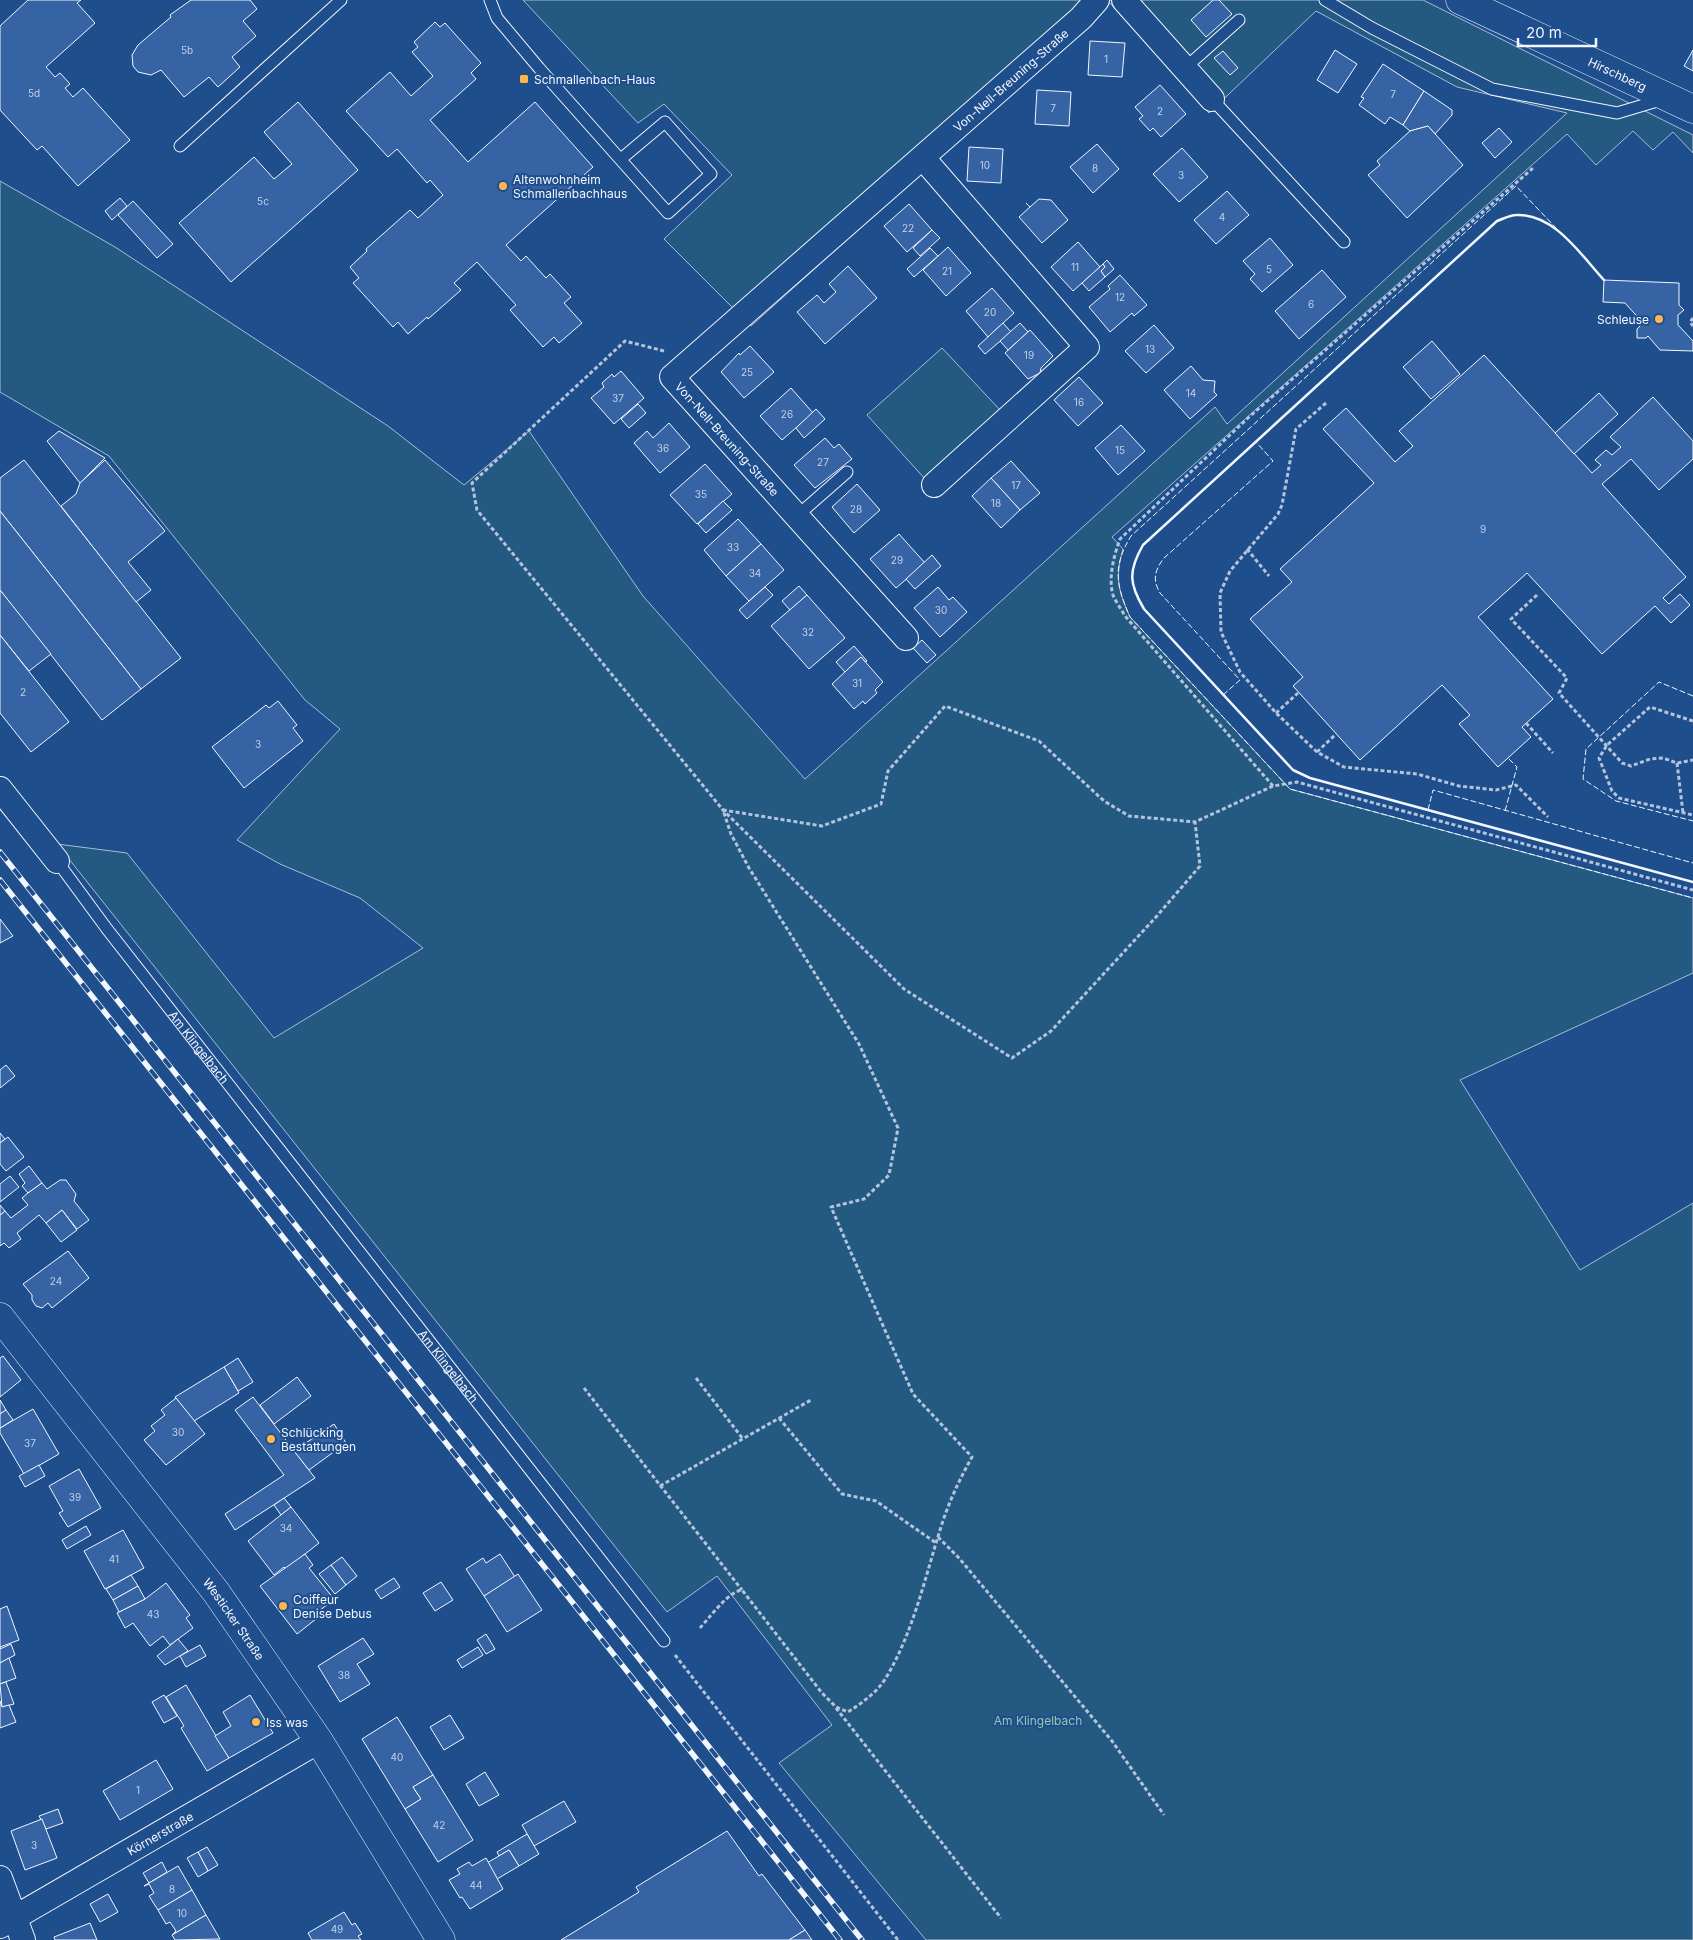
<svg xmlns="http://www.w3.org/2000/svg" width="1693" height="1940" font-family="Inter,sans-serif">
  <style>
    .green { fill: #245a82; stroke: #a8bbd7 }
    .building { fill: #3563a3; stroke: #f2f6ff }
    .lines { fill: none; stroke-linecap: round; stroke-linejoin: round }
    .service-casing { stroke: #f2f6ff; stroke-width: 13 }
    .minor-casing { stroke: #f2f6ff; stroke-width: 26 }
    .tertiary-casing { stroke: #f2f6ff; stroke-width: 29 }
    .secondary-casing { stroke: #f2f6ff; stroke-width: 29 }
    .path { stroke: #b3c4dc; stroke-width: 3; stroke-dasharray: 4 2.5; stroke-linecap: butt }
    .service { stroke: #1f4e8c; stroke-width: 11 }
    .minor { stroke: #1f4e8c; stroke-width: 24 }
    .tertiary { stroke: #1f4e8c; stroke-width: 28 }
    .secondary { stroke: #1f4e8c; stroke-width: 28 }
    .rail-casing { stroke: #f2f6ff; stroke-width: 5.5 }
    .rail { stroke: #1f4e8c; stroke-width: 4; stroke-dasharray: 11; stroke-linecap: butt }
    .fence { stroke: #f2f6ff; stroke-width: 1; stroke-dasharray: 6 2.5; stroke-linecap: butt }
    .wall { stroke: #f2f6ff; stroke-width: 2.5 }
    .poi-dot { fill: #ffb74d; stroke: #1f4e8c; stroke-width: 2 }
    .labels { text-anchor: middle; dominant-baseline: central; stroke-width: 4; stroke-linejoin: round; paint-order: stroke }
    .number-label { font-size: 10px; fill: #c3d1e8 }
    .street-label { font-size: 12px; fill: #f2f6ff; stroke: #1f4e8c }
    .poi-label { font-size: 12px; fill: #f2f6ff; stroke: #1f4e8c; text-anchor: start }
    .park-label { font-size: 12px; fill: #97c8a6; stroke: #1f4e8c }
  </style>
  <rect width="100%" height="100%" fill="#1f4e8c"/>
  <g class="green">
    <path d="M523,0H1423L1693,135V153L1673,132L1653,150L1633,131L1596,165L1567,134L1112,537L1123,549C1115,578 1118,590 1130,617L1290,789L1693,898V973L1460,1080L1580,1270L1693,1203V1940H926L779,1763L832,1725L717,1576L667,1612L57,844L127,853L274,1038L423,948L360,898L280,864L237,840L340,729L305,700L109,456L0,392V181L115,247L388,426L464,485L529,431L643,596L805,779L1215,407L1227,424L1567,113L1457,87L1316,11L1209,113L1110,3L751,326L664,239L732,175L664,104L638,123Z"/>
    <polygon points="942,348 1001,411 926,480 867,415"/>
  </g>
  <g class="building">
    <polygon points="28,0 81,0 77,3 95,23 46,67 55,77 60,73 70,84 65,88 73,97 83,88 130,140 78,186 42,146 37,150 0,110 0,26"/>
    <polygon points="191,0 250,0 257,9 243,21 256,36 232,57 240,67 218,87 209,77 184,97 161,70 151,75 138,72 133,66 132,55 138,45 171,17 170,15"/>
    <polygon points="1213,0 1219,0 1232,14 1206,37 1191,20"/>
    <polygon points="435,22 440,27 445,23 481,63 471,73 476,79 430,120 468,162 535,102 593,167 506,245 521,261 526,256 546,278 550,274 571,297 564,303 582,323 559,343 554,337 543,347 510,310 516,305 477,262 454,283 461,290 428,319 427,317 408,334 398,322 393,327 353,283 359,278 350,267 367,251 366,249 410,210 418,218 443,195 430,180 427,183 397,149 388,157 346,111 390,72 411,96 433,76 412,52 418,47 414,42"/>
    <polygon points="1090,41 1125,43 1122,77 1088,75"/>
    <polygon points="1335,50 1357,64 1338,93 1317,80"/>
    <polygon points="1693,50 1693,71 1684,66"/>
    <polygon points="1223,51 1238,68 1230,75 1214,58"/>
    <polygon points="1383,64 1424,91 1403,125 1390,117 1385,124 1359,105 1364,98 1361,97"/>
    <polygon points="1160,85 1186,114 1161,137 1153,128 1150,131 1139,119 1143,116 1135,107"/>
    <polygon points="1037,90 1071,92 1069,126 1035,124"/>
    <polygon points="1424,91 1452,110 1452,115 1435,134 1428,126 1410,131 1403,125"/>
    <polygon points="298,102 358,170 231,282 179,223 254,157 274,179 292,164 264,132"/>
    <polygon points="1428,126 1463,165 1407,218 1368,175 1380,165 1377,161 1410,131"/>
    <polygon points="1499,128 1512,142 1495,158 1482,143"/>
    <polygon points="1097,144 1119,169 1093,193 1070,167"/>
    <polygon points="969,147 1003,149 1001,183 967,181"/>
    <polygon points="1182,148 1208,177 1179,202 1153,174"/>
    <polygon points="1227,191 1249,215 1216,244 1194,220"/>
    <polygon points="120,198 127,206 112,220 105,211"/>
    <polygon points="1039,199 1051,200 1068,220 1042,243 1019,217 1030,207 1026,203 1030,207"/>
    <polygon points="133,201 173,244 157,258 118,215"/>
    <polygon points="909,204 932,230 907,252 884,226"/>
    <polygon points="932,230 940,238 920,256 913,248"/>
    <polygon points="1270,238 1293,265 1262,292 1250,279 1255,274 1243,261"/>
    <polygon points="1078,242 1100,267 1073,291 1051,267"/>
    <polygon points="948,247 971,273 946,296 923,270"/>
    <polygon points="930,248 938,256 914,277 907,269"/>
    <polygon points="1107,260 1114,269 1105,277 1101,271 1105,267 1103,264"/>
    <polygon points="1103,264 1105,267 1101,271 1105,277 1089,291 1082,283"/>
    <polygon points="848,266 877,298 825,344 797,312 817,295 824,303 836,292 829,284"/>
    <polygon points="1322,270 1346,297 1299,339 1275,311"/>
    <polygon points="1120,275 1147,305 1134,316 1132,313 1110,332 1089,307 1110,289 1108,286"/>
    <polygon points="1604,280 1679,283 1679,305 1684,310 1678,315 1678,325 1693,341 1693,351 1660,350 1648,336 1646,338 1637,338 1637,329 1643,323 1625,303 1603,302"/>
    <polygon points="992,288 1014,313 988,337 966,311"/>
    <polygon points="1003,323 1011,332 985,354 978,346"/>
    <polygon points="1020,323 1028,332 1008,350 1000,341"/>
    <polygon points="1154,325 1174,348 1146,373 1125,351"/>
    <polygon points="1030,330 1053,356 1041,368 1040,373 1028,379 1005,353"/>
    <polygon points="1432,341 1460,374 1431,399 1403,367"/>
    <polygon points="750,346 774,372 744,398 721,372 739,353 740,355"/>
    <polygon points="1484,355 1592,473 1601,465 1595,460 1606,450 1612,455 1621,447 1610,437 1653,397 1693,441 1693,459 1659,490 1631,459 1602,484 1686,577 1663,598 1669,604 1680,594 1690,605 1671,623 1655,606 1602,654 1527,573 1478,617 1553,699 1522,727 1531,737 1498,767 1459,724 1470,715 1442,685 1360,760 1293,686 1303,677 1250,619 1292,582 1280,569 1374,483 1323,429 1346,408 1395,462 1413,446 1399,431"/>
    <polygon points="1191,366 1203,380 1215,381 1214,392 1217,395 1190,419 1164,390"/>
    <polygon points="621,371 644,398 614,424 591,398 604,387 602,383 612,374 614,377"/>
    <polygon points="1079,377 1103,403 1078,426 1054,400"/>
    <polygon points="791,388 813,413 782,440 760,416"/>
    <polygon points="1599,393 1618,414 1574,454 1555,433"/>
    <polygon points="638,404 646,413 629,428 621,419"/>
    <polygon points="816,409 825,419 804,438 796,428"/>
    <polygon points="669,423 690,447 660,473 634,443 647,431 653,438"/>
    <polygon points="1121,425 1145,451 1118,475 1095,448"/>
    <polygon points="59,431 105,458 80,483 47,441"/>
    <polygon points="825,438 834,448 839,444 852,459 815,488 794,465"/>
    <polygon points="24,460 181,658 141,689 0,511 0,478"/>
    <polygon points="105,460 165,531 128,562 151,590 136,602 61,506 76,494 80,483"/>
    <polygon points="1011,461 1040,493 1020,510 991,478"/>
    <polygon points="705,464 732,494 697,524 670,495"/>
    <polygon points="991,478 1020,510 1001,528 972,496"/>
    <polygon points="857,484 880,510 854,533 832,507"/>
    <polygon points="723,501 732,510 706,533 698,524"/>
    <polygon points="0,511 141,689 102,720 0,590"/>
    <polygon points="738,519 761,544 726,576 704,550"/>
    <polygon points="899,534 925,563 896,588 870,559"/>
    <polygon points="761,544 784,570 749,601 726,576"/>
    <polygon points="932,555 941,566 915,589 906,579"/>
    <polygon points="799,586 807,595 790,610 782,601"/>
    <polygon points="765,587 773,595 747,619 739,610"/>
    <polygon points="938,587 949,600 953,597 967,612 940,637 914,608"/>
    <polygon points="0,590 51,654 29,671 0,635"/>
    <polygon points="807,595 845,638 809,669 771,626"/>
    <polygon points="0,635 69,722 31,752 0,713"/>
    <polygon points="922,640 936,655 927,663 913,648"/>
    <polygon points="854,646 867,661 865,662 861,657 845,672 836,662"/>
    <polygon points="861,657 883,682 875,690 877,693 865,704 863,701 854,709 832,684"/>
    <polygon points="278,701 297,725 293,728 303,741 244,788 212,747 266,705 269,708"/>
    <polygon points="0,919 13,936 0,943"/>
    <polygon points="6,1065 15,1076 0,1088 0,1070"/>
    <polygon points="0,1133 5,1139 0,1143"/>
    <polygon points="8,1137 24,1157 6,1171 0,1164 0,1143"/>
    <polygon points="29,1166 42,1183 28,1193 22,1186 25,1183 19,1174"/>
    <polygon points="10,1176 19,1187 0,1202 0,1184"/>
    <polygon points="60,1180 66,1180 76,1194 74,1201 89,1220 77,1229 62,1210 46,1223 39,1215 17,1233 21,1239 9,1248 4,1243 0,1246 0,1215 5,1211 11,1218 28,1205 22,1198 28,1193 42,1183 47,1189"/>
    <polygon points="0,1205 5,1211 0,1215"/>
    <polygon points="62,1210 77,1230 61,1242 46,1223"/>
    <polygon points="68,1251 89,1278 52,1308 48,1303 42,1308 36,1306 32,1300 32,1295 23,1284"/>
    <polygon points="3,1356 21,1380 0,1397 0,1358"/>
    <polygon points="238,1358 253,1382 238,1391 224,1367"/>
    <polygon points="224,1367 239,1393 194,1421 175,1397"/>
    <polygon points="297,1377 311,1396 274,1424 260,1405"/>
    <polygon points="253,1397 315,1478 235,1530 225,1514 284,1475 235,1410"/>
    <polygon points="176,1398 205,1434 166,1465 144,1440 155,1431 151,1426 165,1415 161,1410"/>
    <polygon points="0,1400 6,1410 0,1414"/>
    <polygon points="33,1409 59,1454 24,1474 0,1433 0,1428"/>
    <polygon points="6,1410 13,1420 0,1428 0,1414"/>
    <polygon points="334,1424 346,1443 309,1470 294,1451"/>
    <polygon points="39,1465 45,1476 25,1487 19,1476"/>
    <polygon points="79,1469 101,1508 68,1527 59,1513 63,1511 49,1486"/>
    <polygon points="284,1498 291,1507 281,1515 274,1505"/>
    <polygon points="291,1507 319,1543 286,1569 284,1567 274,1575 248,1541"/>
    <polygon points="86,1526 91,1535 67,1549 62,1540"/>
    <polygon points="123,1530 144,1568 105,1589 84,1551"/>
    <polygon points="305,1554 313,1565 309,1568 334,1599 318,1612 321,1615 297,1634 260,1586"/>
    <polygon points="500,1554 515,1577 484,1596 466,1569 483,1558 486,1563"/>
    <polygon points="342,1557 357,1576 346,1585 331,1565"/>
    <polygon points="331,1565 346,1585 335,1594 319,1574"/>
    <polygon points="518,1574 542,1610 507,1632 484,1596"/>
    <polygon points="131,1575 138,1586 113,1600 106,1589"/>
    <polygon points="394,1578 400,1587 381,1599 375,1590"/>
    <polygon points="441,1582 453,1600 435,1611 423,1593"/>
    <polygon points="166,1583 190,1615 186,1618 193,1628 170,1645 163,1636 150,1646 133,1623 125,1628 117,1613 145,1599"/>
    <polygon points="138,1586 145,1599 119,1612 113,1600"/>
    <polygon points="7,1606 19,1640 0,1647 0,1649 0,1609"/>
    <polygon points="486,1634 495,1649 486,1654 477,1640"/>
    <polygon points="363,1638 374,1654 357,1664 370,1684 340,1702 318,1666"/>
    <polygon points="178,1639 188,1651 165,1665 157,1656"/>
    <polygon points="11,1644 15,1655 0,1663 0,1649"/>
    <polygon points="200,1645 206,1656 186,1667 180,1656"/>
    <polygon points="478,1647 483,1655 462,1668 457,1660"/>
    <polygon points="9,1658 16,1678 0,1684 0,1663"/>
    <polygon points="6,1682 14,1704 2,1707 0,1684"/>
    <polygon points="186,1685 229,1758 207,1771 181,1728 184,1726 166,1697"/>
    <polygon points="164,1695 177,1716 164,1723 152,1702"/>
    <polygon points="250,1695 273,1733 229,1758 215,1736 231,1726 223,1712"/>
    <polygon points="0,1701 2,1707 9,1705 16,1722 0,1728"/>
    <polygon points="450,1715 464,1738 444,1750 430,1727"/>
    <polygon points="397,1717 433,1775 413,1787 421,1799 405,1809 362,1739"/>
    <polygon points="156,1760 173,1789 120,1820 103,1791"/>
    <polygon points="485,1772 499,1795 479,1806 466,1784"/>
    <polygon points="433,1775 473,1840 438,1862 405,1809 421,1799 413,1787"/>
    <polygon points="564,1801 576,1822 534,1846 522,1825"/>
    <polygon points="58,1809 63,1823 46,1829 39,1816"/>
    <polygon points="42,1819 57,1858 25,1870 11,1831"/>
    <polygon points="727,1831 759,1876 762,1874 805,1930 789,1940 561,1940 639,1892 636,1887"/>
    <polygon points="527,1834 539,1854 519,1866 509,1850 499,1856 497,1852"/>
    <polygon points="207,1847 218,1865 208,1871 198,1852"/>
    <polygon points="509,1850 519,1866 497,1879 487,1863"/>
    <polygon points="198,1852 208,1871 198,1877 187,1858"/>
    <polygon points="486,1858 503,1889 470,1909 462,1897 460,1898 449,1880 460,1874 457,1869 469,1862 472,1866"/>
    <polygon points="162,1862 167,1872 149,1883 143,1873"/>
    <polygon points="178,1866 192,1890 158,1910 149,1896 154,1893 149,1884 144,1886"/>
    <polygon points="192,1890 206,1915 172,1935 176,1931 170,1922 166,1924 158,1910"/>
    <polygon points="108,1894 118,1912 100,1922 90,1904"/>
    <polygon points="344,1912 352,1925 355,1923 362,1934 358,1936 361,1940 312,1940 308,1933"/>
    <polygon points="206,1915 220,1939 175,1940 172,1935"/>
    <polygon points="90,1923 97,1940 55,1940 54,1937"/>
    <polygon points="805,1930 812,1940 789,1940"/>
  </g>
  <g class="lines">
    <defs>
      <g id="service">
        <polyline points="490,0 497,18 539,68 668,213 711,174 665,122 621,159"/>
        <polyline points="1325,0 1372,28 1492,89 1617,113 1664,99"/>
        <polyline points="1185,68 1239,20"/>
        <polyline points="1212,99 1344,242"/>
        <polyline points="180,146 341,0"/>
        <polyline points="797,516 847,472"/>
        <path id="s1" d="M57,861L107,929L664,1641"/>
      </g>
      <g id="minor">
        <polyline points="1124,0 1212,99"/>
        <polyline points="923,158 1087,347 934,485"/>
        <path id="s2" d="M906,638L672,377L1081,18L1097,0"/>
        <polyline points="0,789 57,861"/>
        <polyline points="0,1878 23,1940"/>
        <path id="s3" d="M0,1926L319,1741"/>
      </g>
      <g id="tertiary">
        <path id="s4" d="M1460,0L1693,109"/>
      </g>
      <g id="secondary">
        <path id="s5" d="M0,1317L216,1592L319,1741L441,1940"/>
      </g>
    </defs>
    <use href="#service" class="service-casing"/>
    <use href="#minor" class="minor-casing"/>
    <use href="#tertiary" class="tertiary-casing"/>
    <use href="#secondary" class="secondary-casing"/>
    <g class="path">
      <polyline points="1693,318 1690,322 1693,326"/>
      <polyline points="664,351 625,341 472,483 477,510 723,810 904,989 1012,1058 1051,1031 1156,917 1200,866 1195,822 1273,786 1297,782 1693,890"/>
      <polyline points="1326,403 1296,429 1282,505 1278,514 1230,571 1220,593 1221,632 1240,672 1276,713 1317,752 1344,767 1417,774 1459,786 1496,790 1516,785 1548,817"/>
      <polyline points="1247,549 1269,576"/>
      <polyline points="1537,595 1511,619 1567,678 1559,693 1622,763 1631,766 1650,759 1663,758 1677,763 1693,760"/>
      <polyline points="1276,713 1298,693"/>
      <polyline points="1693,721 1650,707 1607,745 1599,758 1612,791 1619,798 1693,815"/>
      <polyline points="1526,723 1553,753"/>
      <polyline points="1317,752 1336,734"/>
      <polyline points="1677,763 1683,813"/>
      <path d="M1273,786L1125,616C1121,609 1116,602 1113,595C1108,578 1114,555 1120,539L1249,417L1533,168"/>
      <polyline points="696,1378 743,1439"/>
      <polyline points="584,1388 742,1590"/>
      <polyline points="779,1418 842,1494 876,1501 936,1543"/>
      <polyline points="660,1486 811,1400"/>
      <polyline points="938,1537 959,1558 1112,1741 1164,1815"/>
      <path d="M700,1628C709,1618 729,1591 742,1590L822,1693L836,1707L848,1712C863,1702 878,1692 887,1676C913,1632 925,1578 940,1530C948,1504 959,1480 972,1457L913,1394L831,1207L864,1199L889,1175L898,1128L859,1044L749,868L731,834L723,810L822,826L881,804L888,771L945,706L1039,741L1104,801L1129,816L1195,822"/>
      <polyline points="675,1655 898,1940"/>
      <polyline points="836,1708 1001,1918"/>
    </g>
    <use href="#service" class="service"/>
    <use href="#minor" class="minor"/>
    <use href="#tertiary" class="tertiary"/>
    <use href="#secondary" class="secondary"/>
    <defs>
      <g id="rail">
        <polyline points="0,852 862,1940"/>
        <polyline points="0,880 840,1940"/>
      </g>
    </defs>
    <use href="#rail" class="rail-casing"/>
    <use href="#rail" class="rail"/>
    <g class="fence">
      <path d="M1557,229L1516,186L1131,536C1112,567 1116,585 1130,617L1290,789L1693,898"/>
      <path d="M1223,695L1240,680L1160,593C1152,579 1155,570 1164,558L1273,461L1256,442"/>
      <polyline points="1693,696 1659,682 1586,749 1583,779 1616,801 1693,821"/>
      <polyline points="1428,810 1433,790 1693,863"/>
      <polyline points="1505,811 1517,767 1508,758"/>
    </g>
    <path class="wall" d="M1604,280C1581,255 1554,213 1516,215C1510,215 1503,219 1497,221L1143,545C1128,571 1129,584 1144,609L1293,770L1310,778L1693,882"/>
  </g>
  <g class="poi-dot">
    <rect x="519" y="74" width="10" height="10" rx="2.5"/>
    <circle cx="503" cy="186" r="5"/>
    <circle cx="1659" cy="319" r="5"/>
    <circle cx="271" cy="1439" r="5"/>
    <circle cx="283" cy="1606" r="5"/>
    <circle cx="256" cy="1722" r="5"/>
  </g>
  <g class="labels">
    <g class="number-label">
      <text x="187" y="50">5b</text>
      <text x="1106" y="59">1</text>
      <text x="34" y="93">5d</text>
      <text x="1393" y="94">7</text>
      <text x="1053" y="108">7</text>
      <text x="1160" y="111">2</text>
      <text x="985" y="165">10</text>
      <text x="1095" y="168">8</text>
      <text x="1181" y="175">3</text>
      <text x="263" y="201">5c</text>
      <text x="1222" y="217">4</text>
      <text x="908" y="228">22</text>
      <text x="1075" y="267">11</text>
      <text x="1269" y="269">5</text>
      <text x="947" y="271">21</text>
      <text x="1120" y="297">12</text>
      <text x="1311" y="304">6</text>
      <text x="990" y="312">20</text>
      <text x="1150" y="349">13</text>
      <text x="1029" y="355">19</text>
      <text x="747" y="372">25</text>
      <text x="1191" y="393">14</text>
      <text x="618" y="398">37</text>
      <text x="1079" y="402">16</text>
      <text x="787" y="414">26</text>
      <text x="663" y="448">36</text>
      <text x="1120" y="450">15</text>
      <text x="823" y="462">27</text>
      <text x="1016" y="485">17</text>
      <text x="701" y="494">35</text>
      <text x="996" y="503">18</text>
      <text x="856" y="509">28</text>
      <text x="1483" y="529">9</text>
      <text x="733" y="547">33</text>
      <text x="897" y="560">29</text>
      <text x="755" y="573">34</text>
      <text x="941" y="610">30</text>
      <text x="808" y="632">32</text>
      <text x="857" y="683">31</text>
      <text x="23" y="692">2</text>
      <text x="258" y="744">3</text>
      <text x="56" y="1281">24</text>
      <text x="178" y="1432">30</text>
      <text x="30" y="1443">37</text>
      <text x="75" y="1497">39</text>
      <text x="286" y="1528">34</text>
      <text x="114" y="1559">41</text>
      <text x="153" y="1614">43</text>
      <text x="344" y="1675">38</text>
      <text x="397" y="1757">40</text>
      <text x="138" y="1790">1</text>
      <text x="439" y="1825">42</text>
      <text x="34" y="1845">3</text>
      <text x="476" y="1885">44</text>
      <text x="172" y="1889">8</text>
      <text x="182" y="1913">10</text>
      <text x="337" y="1929">49</text>
    </g>
    <g class="street-label">
      <text stroke="none"><textPath href="#s4" startOffset="174">Hirschberg</textPath></text>
      <text stroke="none"><textPath href="#s2" startOffset="801">Von-Nell-Breuning-Straße</textPath></text>
      <text transform="translate(727 439) rotate(48)">Von-Nell-Breuning-Straße</text>
      <text stroke="none"><textPath href="#s1" startOffset="234">Am Klingelbach</textPath></text>
      <text stroke="none"><textPath href="#s1" startOffset="639">Am Klingelbach</textPath></text>
      <text stroke="none"><textPath href="#s5" startOffset="382">Westicker Straße</textPath></text>
      <text stroke="none"><textPath href="#s3" startOffset="185">Körnerstraße</textPath></text>
    </g>
    <g class="poi-label">
      <text x="534" y="79">Schmallenbach-Haus</text>
      <text x="513" y="179">Altenwohnheim<tspan x="513" dy="14">Schmallenbachhaus</tspan></text>
      <text x="1649" y="319" text-anchor="end">Schleuse</text>
      <text x="281" y="1432">Schlücking<tspan x="281" dy="14">Bestattungen</tspan></text>
      <text x="293" y="1599">Coiffeur<tspan x="293" dy="14">Denise Debus</tspan></text>
      <text x="266" y="1722">Iss was</text>
    </g>
    <g class="park-label">
      <text x="1038" y="1720">Am Klingelbach</text>
    </g>
  </g>
  <path d="M1518 38v8h78v-8" fill="none" stroke="#f2f6ff" stroke-width="2.5"/>
  <text x="1526" y="38" font-size="15" fill="#f2f6ff" stroke="#1f4e8c" stroke-width="4" paint-order="stroke">20 m</text>
</svg>
